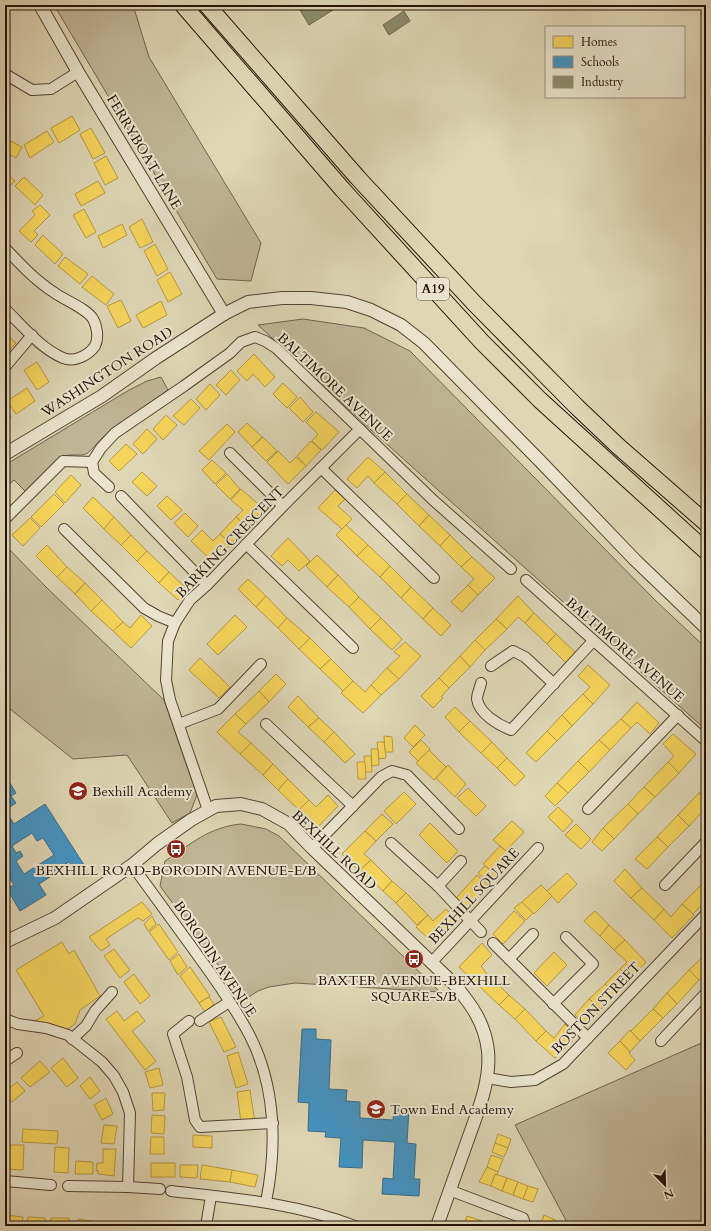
<svg xmlns="http://www.w3.org/2000/svg" width="711" height="1231" font-family="Cardo,serif">
  <style>
    .green { fill: #c0b597; stroke: #73644f }
    .homes { fill: #f6d55c; stroke: #b89a42 }
    .schools { fill: #4393c3; stroke: #3a6c8b; fill-rule: evenodd }
    .industry { fill: #8c8c6e; stroke: #6d674f }
    .lines { fill: none; stroke-linecap: round; stroke-linejoin: round }
    .minor-casing { stroke: #544332; stroke-width: 12 }
    .tertiary-casing { stroke: #544332; stroke-width: 14 }
    .trunk-casing { stroke: #261207; stroke-width: 18 }
    .minor { stroke: #eae4ce; stroke-width: 10 }
    .tertiary { stroke: #eae4ce; stroke-width: 12 }
    .trunk { stroke: #dfd6b4; stroke-width: 16 }
    .labels { text-anchor: middle; dominant-baseline: central; stroke-width: 4; stroke-linejoin: round; paint-order: stroke }
    .shield { fill: #eae4ce; stroke: #615143; stroke-width: 1 }
    .shield-label { font-size: 13px; font-weight: bold; fill: #261207 }
    .street-label { font-size: 14px; fill: #261207; stroke: #eae4ce }
    .poi-label { font-size: 14px; fill: #261207; stroke: #eae4ce; text-anchor: start }
  </style>
  <rect width="100%" height="100%" fill="#dfd6b4"/>
  <filter id="stains"><feTurbulence type="fractalNoise" baseFrequency=".005" numOctaves="4"/><feColorMatrix values="0 0 0 0 .2 0 0 0 0 .09 0 0 0 0 .02 0 0 0 .5 -.17"/></filter>
  <radialGradient id="worn" r=".72"><stop offset=".6" stop-color="#630" stop-opacity="0"/><stop offset="1" stop-color="#630" stop-opacity=".3"/></radialGradient>
  <g class="green">
    <polygon points="54,5 133,5 149,57 261,243 251,281 217,279"/>
    <polygon points="303,319 364,328 410,351 655,600 706,648 706,730 371,430 258,325"/>
    <polygon points="161,377 168,390 119,424 104,436 88,453 83,455 69,455 60,458 25,491 14,480 5,488 5,465 129,390 147,381"/>
    <polygon points="5,545 48,589 164,700 197,795 190,813 172,823 127,755 73,759 5,705"/>
    <path d="M241,824L266,829L279,836L440,992L295,983L269,987L258,991L244,1000L160,886L165,861C191,844 209,827 241,824Z"/>
    <polygon points="706,1041 706,1226 569,1226 515,1125"/>
  </g>
  <g class="homes">
    <polygon points="72,116 80,130 59,143 51,128"/>
    <polygon points="91,128 105,153 93,159 80,134"/>
    <polygon points="47,131 54,142 30,158 24,145"/>
    <polygon points="5,138 22,147 16,158 5,152"/>
    <polygon points="106,156 118,178 105,185 94,163"/>
    <polygon points="5,172 15,181 7,188 5,187"/>
    <polygon points="24,177 43,195 35,205 15,186"/>
    <polygon points="98,181 105,193 81,206 75,194"/>
    <polygon points="40,205 50,215 34,231 38,235 31,242 19,231 35,215 32,211"/>
    <polygon points="84,209 96,232 86,238 73,215"/>
    <polygon points="142,219 153,242 140,248 129,227"/>
    <polygon points="122,224 127,235 103,248 98,236"/>
    <polygon points="43,235 63,254 55,264 35,245"/>
    <polygon points="155,244 168,269 157,276 144,251"/>
    <polygon points="65,257 88,274 80,284 58,266"/>
    <polygon points="170,272 182,294 168,302 157,280"/>
    <polygon points="92,276 114,294 106,305 82,287"/>
    <polygon points="121,300 131,321 118,328 107,306"/>
    <polygon points="161,301 167,315 143,328 136,315"/>
    <polygon points="5,333 16,343 7,352 5,350"/>
    <polygon points="254,354 275,377 265,387 253,374 247,381 237,371"/>
    <polygon points="37,362 49,382 37,390 24,370"/>
    <polygon points="231,370 240,380 226,395 216,385"/>
    <polygon points="283,383 297,397 287,408 273,394"/>
    <polygon points="210,384 220,395 206,410 196,399"/>
    <polygon points="27,388 35,401 16,414 7,401"/>
    <polygon points="300,397 313,412 303,422 289,408"/>
    <polygon points="191,399 200,408 184,425 173,416"/>
    <polygon points="5,406 11,417 5,421"/>
    <polygon points="316,412 339,432 322,450 312,441 318,434 306,422"/>
    <polygon points="166,415 177,425 163,440 153,429"/>
    <polygon points="247,423 262,437 252,447 238,432"/>
    <polygon points="227,424 235,432 209,460 199,451"/>
    <polygon points="147,429 157,439 143,454 133,444"/>
    <polygon points="263,437 277,451 266,461 252,447"/>
    <polygon points="311,441 321,450 306,466 297,456"/>
    <polygon points="126,444 137,454 119,471 109,461"/>
    <polygon points="278,451 290,463 296,457 306,466 288,484 267,462"/>
    <polygon points="368,457 385,472 374,483 368,476 357,488 347,479"/>
    <polygon points="212,460 226,473 215,484 202,470"/>
    <polygon points="142,472 157,486 147,496 132,482"/>
    <polygon points="385,472 407,494 397,504 374,483"/>
    <polygon points="227,474 240,489 230,499 216,485"/>
    <polygon points="71,475 81,485 65,503 55,492"/>
    <polygon points="241,489 264,509 247,527 236,517 243,510 231,500"/>
    <polygon points="335,490 345,499 338,506 352,519 342,529 318,508"/>
    <polygon points="54,494 64,504 41,527 31,517"/>
    <polygon points="407,494 429,515 419,526 397,504"/>
    <polygon points="167,496 182,510 171,520 157,506"/>
    <polygon points="93,497 114,517 104,529 83,508"/>
    <polygon points="185,513 198,526 188,537 174,523"/>
    <polygon points="429,515 450,535 440,546 419,526"/>
    <polygon points="114,517 131,535 121,545 104,529"/>
    <polygon points="236,517 247,527 231,544 220,534"/>
    <polygon points="30,518 40,528 23,546 12,535"/>
    <polygon points="346,525 368,545 357,556 336,535"/>
    <polygon points="202,530 213,541 220,534 231,544 213,562 191,541"/>
    <polygon points="131,535 147,551 137,561 121,545"/>
    <polygon points="450,535 472,557 461,567 440,546"/>
    <polygon points="288,538 310,561 299,571 288,560 282,566 271,556"/>
    <polygon points="47,545 67,567 57,577 36,556"/>
    <polygon points="368,545 390,566 380,577 357,556"/>
    <polygon points="147,551 169,572 159,583 137,561"/>
    <polygon points="317,555 338,575 327,587 306,566"/>
    <polygon points="472,557 495,578 478,595 468,585 474,579 461,567"/>
    <polygon points="390,566 411,587 401,598 380,577"/>
    <polygon points="67,567 85,583 75,594 57,577"/>
    <polygon points="169,572 188,590 178,600 159,583"/>
    <polygon points="338,575 359,597 349,607 327,587"/>
    <polygon points="248,579 266,596 256,607 238,589"/>
    <polygon points="85,583 102,600 91,611 75,594"/>
    <polygon points="468,585 478,595 462,612 451,602"/>
    <polygon points="411,587 433,608 423,619 401,598"/>
    <polygon points="266,596 287,618 278,628 256,607"/>
    <polygon points="518,596 534,613 525,623 518,617 507,629 496,619"/>
    <polygon points="359,597 381,618 370,629 349,607"/>
    <polygon points="102,600 123,622 113,631 91,611"/>
    <polygon points="433,608 451,625 441,636 423,619"/>
    <polygon points="534,613 556,634 547,644 525,623"/>
    <polygon points="141,615 152,626 131,648 113,631 123,622 130,628"/>
    <polygon points="235,615 247,627 218,655 207,644"/>
    <polygon points="287,618 310,638 299,649 278,628"/>
    <polygon points="381,618 402,639 392,650 370,629"/>
    <polygon points="496,619 507,629 485,650 475,640"/>
    <polygon points="556,634 578,655 568,665 547,644"/>
    <polygon points="310,638 331,659 320,669 299,649"/>
    <polygon points="475,640 485,650 470,667 460,656"/>
    <polygon points="405,642 421,656 399,679 387,668 400,656 394,652"/>
    <polygon points="460,656 470,667 449,688 439,678"/>
    <polygon points="200,658 230,687 219,698 189,670"/>
    <polygon points="331,659 353,681 343,691 320,669"/>
    <polygon points="588,665 610,685 593,704 583,694 590,687 578,676"/>
    <polygon points="387,668 399,679 381,695 371,685"/>
    <polygon points="276,674 286,684 269,702 259,691"/>
    <polygon points="439,678 449,688 441,697 443,698 433,708 421,696"/>
    <polygon points="353,681 365,692 371,685 381,695 363,713 341,693"/>
    <polygon points="259,691 269,702 246,724 235,714"/>
    <polygon points="583,694 593,704 572,726 562,715"/>
    <polygon points="298,696 319,718 308,727 288,707"/>
    <polygon points="637,702 659,723 650,734 637,722 631,728 621,719"/>
    <polygon points="455,707 470,721 459,732 445,717"/>
    <polygon points="235,714 246,724 238,732 251,743 240,754 217,732"/>
    <polygon points="562,715 572,726 557,741 547,731"/>
    <polygon points="319,718 334,732 324,742 308,727"/>
    <polygon points="621,719 631,728 610,750 599,740"/>
    <polygon points="470,721 492,742 481,753 459,732"/>
    <polygon points="415,725 425,735 413,747 404,738"/>
    <polygon points="547,731 557,741 536,762 526,753"/>
    <polygon points="334,732 355,754 345,763 324,742"/>
    <polygon points="673,734 696,754 679,773 668,762 674,756 663,744"/>
    <polygon points="384,736 392,737 393,752 385,752"/>
    <polygon points="421,740 430,749 418,761 409,752"/>
    <polygon points="599,740 610,750 589,772 578,761"/>
    <polygon points="377,742 384,742 386,758 379,759"/>
    <polygon points="492,742 507,758 497,768 481,753"/>
    <polygon points="251,743 273,764 263,775 240,754"/>
    <polygon points="371,749 378,749 379,765 372,766"/>
    <polygon points="429,750 446,767 434,780 416,763"/>
    <polygon points="364,756 371,756 372,772 365,772"/>
    <polygon points="507,758 525,776 515,786 497,768"/>
    <polygon points="578,761 589,772 568,793 557,783"/>
    <polygon points="357,762 365,762 366,779 358,779"/>
    <polygon points="668,762 679,773 655,797 644,787"/>
    <polygon points="273,764 288,779 278,790 263,775"/>
    <polygon points="448,765 466,784 455,797 436,778"/>
    <polygon points="288,779 309,800 299,810 278,790"/>
    <polygon points="557,783 568,793 555,806 545,796"/>
    <polygon points="644,787 655,797 638,814 628,804"/>
    <polygon points="706,787 706,800 699,793"/>
    <polygon points="468,788 486,806 476,816 457,798"/>
    <polygon points="404,792 416,804 396,824 384,811"/>
    <polygon points="699,793 706,800 706,808 689,826 678,815"/>
    <polygon points="328,795 338,806 317,828 299,810 309,800 316,807"/>
    <polygon points="628,804 638,814 614,839 603,828"/>
    <polygon points="558,807 573,821 563,832 548,817"/>
    <polygon points="382,814 393,824 376,841 365,831"/>
    <polygon points="678,815 689,826 668,847 657,837"/>
    <polygon points="512,821 524,832 506,851 493,840"/>
    <polygon points="430,823 458,851 447,863 419,835"/>
    <polygon points="576,824 591,839 581,849 565,835"/>
    <polygon points="603,828 614,839 602,851 592,842"/>
    <polygon points="365,831 376,841 364,854 371,860 359,871 342,854"/>
    <polygon points="657,837 668,847 647,869 635,859"/>
    <polygon points="500,846 513,857 496,875 483,864"/>
    <polygon points="371,860 392,881 383,891 360,870"/>
    <polygon points="485,866 498,876 490,884 478,873"/>
    <polygon points="625,869 642,888 631,898 614,881"/>
    <polygon points="567,873 577,884 558,903 547,891"/>
    <polygon points="477,875 489,886 467,909 456,898"/>
    <polygon points="392,881 406,893 396,903 383,891"/>
    <polygon points="704,882 706,885 706,901 693,914 682,904"/>
    <polygon points="541,885 552,896 534,914 522,902"/>
    <polygon points="642,888 664,909 654,920 631,898"/>
    <polygon points="406,893 428,915 417,925 396,903"/>
    <polygon points="142,902 152,914 143,921 138,918 106,939 110,945 101,951 89,937"/>
    <polygon points="522,902 533,913 526,920 514,908"/>
    <polygon points="682,904 694,915 672,938 654,920 664,909 671,917"/>
    <polygon points="446,909 456,920 433,943 416,927 428,915 433,921"/>
    <polygon points="514,911 525,921 503,944 493,934"/>
    <polygon points="595,911 609,925 600,936 584,921"/>
    <polygon points="152,916 156,924 148,931 144,924"/>
    <polygon points="159,924 178,952 169,960 149,932"/>
    <polygon points="609,925 625,940 614,950 600,936"/>
    <polygon points="625,940 646,962 630,979 620,969 627,962 614,950"/>
    <polygon points="62,942 69,954 74,950 100,996 80,1010 75,1024 66,1030 31,1023 44,1016 16,970"/>
    <polygon points="482,943 492,955 481,966 487,974 477,984 459,967"/>
    <polygon points="114,949 130,970 120,978 104,956"/>
    <polygon points="554,952 567,965 547,986 534,973"/>
    <polygon points="179,954 187,967 178,975 170,961"/>
    <polygon points="706,954 706,973 699,980 689,970"/>
    <polygon points="190,967 210,996 199,1003 180,976"/>
    <polygon points="620,969 630,979 616,994 605,984"/>
    <polygon points="689,970 699,980 677,1004 667,993"/>
    <polygon points="134,974 150,996 140,1004 124,982"/>
    <polygon points="487,974 509,995 499,1005 477,984"/>
    <polygon points="605,984 616,994 601,1009 589,999"/>
    <polygon points="667,993 677,1004 663,1018 653,1009"/>
    <polygon points="509,995 525,1009 515,1019 499,1005"/>
    <polygon points="209,997 214,1004 205,1012 199,1003"/>
    <polygon points="589,999 601,1009 587,1025 575,1015"/>
    <polygon points="525,1009 546,1031 536,1041 515,1019"/>
    <polygon points="653,1009 663,1018 640,1041 631,1031"/>
    <polygon points="117,1011 124,1021 137,1011 145,1021 132,1031 156,1061 145,1070 106,1019"/>
    <polygon points="221,1017 236,1047 224,1052 209,1022"/>
    <polygon points="565,1024 577,1036 555,1058 536,1041 546,1031 554,1038"/>
    <polygon points="630,1030 640,1041 630,1052 620,1041"/>
    <polygon points="620,1041 630,1052 629,1053 635,1060 626,1070 608,1053"/>
    <polygon points="238,1052 248,1084 236,1088 227,1056"/>
    <polygon points="63,1058 78,1078 67,1087 51,1068"/>
    <polygon points="40,1061 50,1072 30,1087 21,1078"/>
    <polygon points="159,1068 163,1085 150,1088 145,1072"/>
    <polygon points="90,1077 100,1091 90,1099 80,1086"/>
    <polygon points="17,1082 25,1091 12,1102 5,1095 5,1092"/>
    <polygon points="250,1090 255,1123 241,1123 237,1092"/>
    <polygon points="152,1093 165,1093 164,1110 153,1111"/>
    <polygon points="106,1098 113,1114 102,1120 94,1105"/>
    <polygon points="152,1115 165,1116 164,1134 151,1133"/>
    <polygon points="104,1125 117,1126 114,1144 101,1143"/>
    <polygon points="23,1129 58,1131 57,1144 22,1142"/>
    <polygon points="498,1134 511,1139 508,1148 495,1143"/>
    <polygon points="193,1135 212,1136 212,1148 193,1147"/>
    <polygon points="151,1137 164,1137 164,1154 150,1154"/>
    <polygon points="495,1143 508,1148 504,1157 492,1152"/>
    <polygon points="10,1145 24,1145 23,1170 7,1169"/>
    <polygon points="55,1147 69,1148 68,1173 54,1172"/>
    <polygon points="103,1149 116,1149 114,1176 98,1174 98,1170 96,1171 97,1163 103,1163"/>
    <polygon points="491,1155 503,1159 498,1172 487,1167"/>
    <polygon points="76,1161 93,1162 93,1174 75,1174"/>
    <rect x="151" y="1163" width="24" height="14"/>
    <polygon points="180,1165 198,1165 197,1178 180,1177"/>
    <polygon points="202,1165 232,1170 230,1182 200,1179"/>
    <polygon points="487,1167 498,1172 497,1175 495,1174 491,1186 479,1182"/>
    <polygon points="232,1170 258,1175 255,1187 230,1182"/>
    <polygon points="495,1174 507,1178 502,1191 491,1186"/>
    <polygon points="507,1178 518,1182 513,1195 502,1191"/>
    <polygon points="518,1182 528,1186 523,1199 513,1195"/>
    <polygon points="528,1186 538,1189 533,1202 523,1199"/>
    <polygon points="5,1215 23,1217 22,1226 5,1226"/>
    <polygon points="544,1215 555,1220 553,1226 540,1226"/>
    <polygon points="467,1216 479,1220 477,1226 464,1226"/>
    <polygon points="28,1217 45,1218 45,1226 27,1226"/>
    <polygon points="51,1218 69,1218 69,1226 50,1226"/>
    <polygon points="78,1219 92,1221 92,1226 77,1226"/>
    <polygon points="479,1220 490,1224 489,1226 477,1226"/>
    <polygon points="124,1222 138,1223 138,1226 124,1226"/>
    <rect x="146" y="1223" width="18" height="3"/>
  </g>
  <g class="schools">
    <path d="M5,775L16,793L11,796L16,803L5,810L14,824L45,804L86,868L77,874L69,862L59,868L61,870L39,884L46,895L20,911L7,889L14,885L5,871ZM32,833L37,841L43,838L54,855L24,874L16,861L23,856L20,851L16,853L12,846Z"/>
    <polygon points="302,1029 316,1029 316,1039 331,1040 329,1089 347,1090 346,1101 360,1102 360,1118 393,1120 394,1108 409,1109 407,1143 416,1144 414,1179 420,1179 419,1196 382,1194 383,1178 393,1179 395,1142 363,1140 362,1168 339,1167 341,1138 325,1137 326,1132 308,1131 309,1103 298,1102"/>
  </g>
  <g class="industry">
    <polygon points="297,5 341,5 309,25"/>
    <polygon points="404,11 410,21 389,35 383,25"/>
  </g>
  <g class="lines">
    <defs>
      <g id="minor">
        <polyline points="5,74 32,90 51,89 78,72"/>
        <path d="M5,248C21,265 36,281 55,293C66,301 86,308 93,319C97,326 99,338 95,346C89,355 74,363 63,358C40,348 23,326 5,309"/>
        <polyline points="5,367 32,335"/>
        <polyline points="230,453 283,506"/>
        <polyline points="92,462 101,448 115,433 184,386 230,353 241,342 255,337 265,341 276,348 433,500 511,569"/>
        <polyline points="92,462 94,473 109,487"/>
        <polyline points="321,468 434,578"/>
        <polyline points="121,496 207,585"/>
        <polyline points="5,519 63,461 92,462"/>
        <polyline points="64,529 144,608 158,616 175,623"/>
        <polyline points="246,544 353,648"/>
        <polyline points="526,580 706,741"/>
        <polyline points="491,666 513,651 525,657 554,684"/>
        <path d="M481,683C480,688 477,694 477,699C479,714 499,725 511,730L593,641"/>
        <polyline points="179,724 218,709 261,664"/>
        <polyline points="266,724 353,806"/>
        <polyline points="588,809 678,715"/>
        <polyline points="208,810 170,700 166,680 168,641 175,623 190,600 207,585 283,506 360,429"/>
        <polyline points="391,843 438,886 481,932"/>
        <polyline points="312,848 381,777 392,771 407,775 459,829"/>
        <path d="M132,865C153,894 174,923 196,953C215,979 235,1007 250,1036C276,1087 277,1147 266,1202"/>
        <polyline points="665,885 706,842"/>
        <polyline points="438,886 461,861"/>
        <polyline points="493,943 588,1038"/>
        <polyline points="509,959 533,934"/>
        <polyline points="431,963 538,848"/>
        <polyline points="553,1004 593,964 566,937"/>
        <polyline points="5,1019 18,1024 46,1028 68,1035 102,1062 114,1076 123,1092 130,1113 128,1187"/>
        <polyline points="189,1021 173,1034 187,1077 195,1120 200,1127 273,1123"/>
        <polyline points="200,1021 229,1002"/>
        <polyline points="72,1039 86,1026 95,1011 112,992"/>
        <polyline points="661,1041 706,993"/>
        <polyline points="5,1061 17,1053"/>
        <polyline points="487,1078 511,1082 535,1080 563,1064 706,914"/>
        <polyline points="5,1181 51,1185"/>
        <polyline points="68,1186 128,1187 160,1189"/>
        <polyline points="449,1190 523,1218 526,1226"/>
        <path d="M171,1191C233,1198 296,1203 355,1226"/>
        <polyline points="206,1226 211,1196"/>
      </g>
      <g id="tertiary">
        <polyline points="40,5 78,72 224,314"/>
        <polyline points="5,454 102,396 156,358 224,314 248,302 282,298 311,298 347,302 371,310 401,325 424,343 540,461 635,560 706,628"/>
        <path d="M5,942L55,918L132,865L157,844L191,820L216,806L241,804L262,809L289,824L312,848L454,984C471,1004 485,1023 488,1051C491,1082 477,1113 467,1142C457,1170 447,1198 437,1226"/>
      </g>
      <g id="trunk">
        <polyline points="183,5 343,190 482,342 540,400 706,551"/>
        <polyline points="207,5 358,178 475,304 577,407 618,446 706,523"/>
      </g>
    </defs>
    <use href="#minor" class="minor-casing"/>
    <use href="#tertiary" class="tertiary-casing"/>
    <use href="#trunk" class="trunk-casing"/>
    <use href="#minor" class="minor"/>
    <use href="#tertiary" class="tertiary"/>
    <use href="#trunk" class="trunk"/>
  </g>
  <defs>
    <symbol id="school-disc" viewBox="-11 -11 22 22"><circle r="9.5" fill="#8f2418" stroke="#eae4ce"/><path d="M0-5L7-2L0 1L-7-2ZM-4 1L0 2.5L4 1V4Q0 6-4 4Z" fill="#fff"/></symbol>
    <symbol id="bus-disc" viewBox="-11 -11 22 22"><circle r="9.5" fill="#8f2418" stroke="#eae4ce"/><path d="M-5-6H5V4H4V6H2V4H-2V6H-4V4H-5ZM-3.5-4V0h7V-4ZM-3.5 1.2v1.5H-2V1.2ZM2 1.2v1.5H3.5V1.2Z" fill="#fff"/></symbol>
  </defs>
  <g fill-rule="evenodd">
    <use href="#school-disc" x="67" y="780" width="22" height="22"/>
    <use href="#bus-disc" x="165" y="838" width="22" height="22"/>
    <use href="#bus-disc" x="403" y="948" width="22" height="22"/>
    <use href="#school-disc" x="365" y="1098" width="22" height="22"/>
  </g>
  <g class="labels">
    <rect class="shield" x="417" y="278" width="32" height="22" rx="3"/>
    <g class="shield-label">
      <text x="433" y="289">A19</text>
    </g>
    <g class="street-label">
      <text transform="translate(144 152) rotate(59)">FERRYBOAT LANE</text>
      <text transform="translate(107 372) rotate(-33)">WASHINGTON ROAD</text>
      <text transform="translate(335 387) rotate(43)">BALTIMORE AVENUE</text>
      <text transform="translate(230 542) rotate(-46)">BARKING CRESCENT</text>
      <text transform="translate(625 650) rotate(41)">BALTIMORE AVENUE</text>
      <text transform="translate(334 850) rotate(43)">BEXHILL ROAD</text>
      <text transform="translate(474 896) rotate(-47)">BEXHILL SQUARE</text>
      <text transform="translate(215 959) rotate(56)">BORODIN AVENUE</text>
      <text transform="translate(596 1008) rotate(-46)">BOSTON STREET</text>
    </g>
    <g class="poi-label">
      <text x="92" y="791">Bexhill Academy</text>
      <text x="176" y="870" text-anchor="middle">BEXHILL ROAD-BORODIN AVENUE-E/B</text>
      <text x="414" y="980" text-anchor="middle">BAXTER AVENUE-BEXHILL<tspan x="414" dy="16">SQUARE-S/B</tspan></text>
      <text x="390" y="1109">Town End Academy</text>
    </g>
  </g>
  <rect width="711" height="1231" fill="none" stroke="#dfd6b4" stroke-width="20"/>
  <rect x="6" y="6" width="699" height="1219" fill="none" stroke="#261207" stroke-width="2"/>
  <rect x="10" y="10" width="691" height="1211" fill="none" stroke="#261207"/>
  <rect x="545" y="26" width="140" height="72" fill="#eae4ce" stroke="#9c907e"/>
  <rect x="553" y="36" width="20" height="12" fill="#f6d55c" stroke="#9c907e"/>
  <text x="581" y="46" font-size="12" fill="#261207">Homes</text>
  <rect x="553" y="56" width="20" height="12" fill="#4393c3" stroke="#9c907e"/>
  <text x="581" y="66" font-size="12" fill="#261207">Schools</text>
  <rect x="553" y="76" width="20" height="12" fill="#8c8c6e" stroke="#9c907e"/>
  <text x="581" y="86" font-size="12" fill="#261207">Industry</text>
  <g transform="translate(665 1185) rotate(157)" stroke="#eae4ce" stroke-width="3" paint-order="stroke">
  <path d="M0-3L7 15L0 10L-7 15Z" fill="#261207"/>
  <text y="-6" font-size="11" font-weight="bold" text-anchor="middle" fill="#261207">N</text>
  </g>
  <rect width="100%" height="100%" filter="url(#stains)"/>
  <rect width="100%" height="100%" fill="url(#worn)"/>
</svg>
